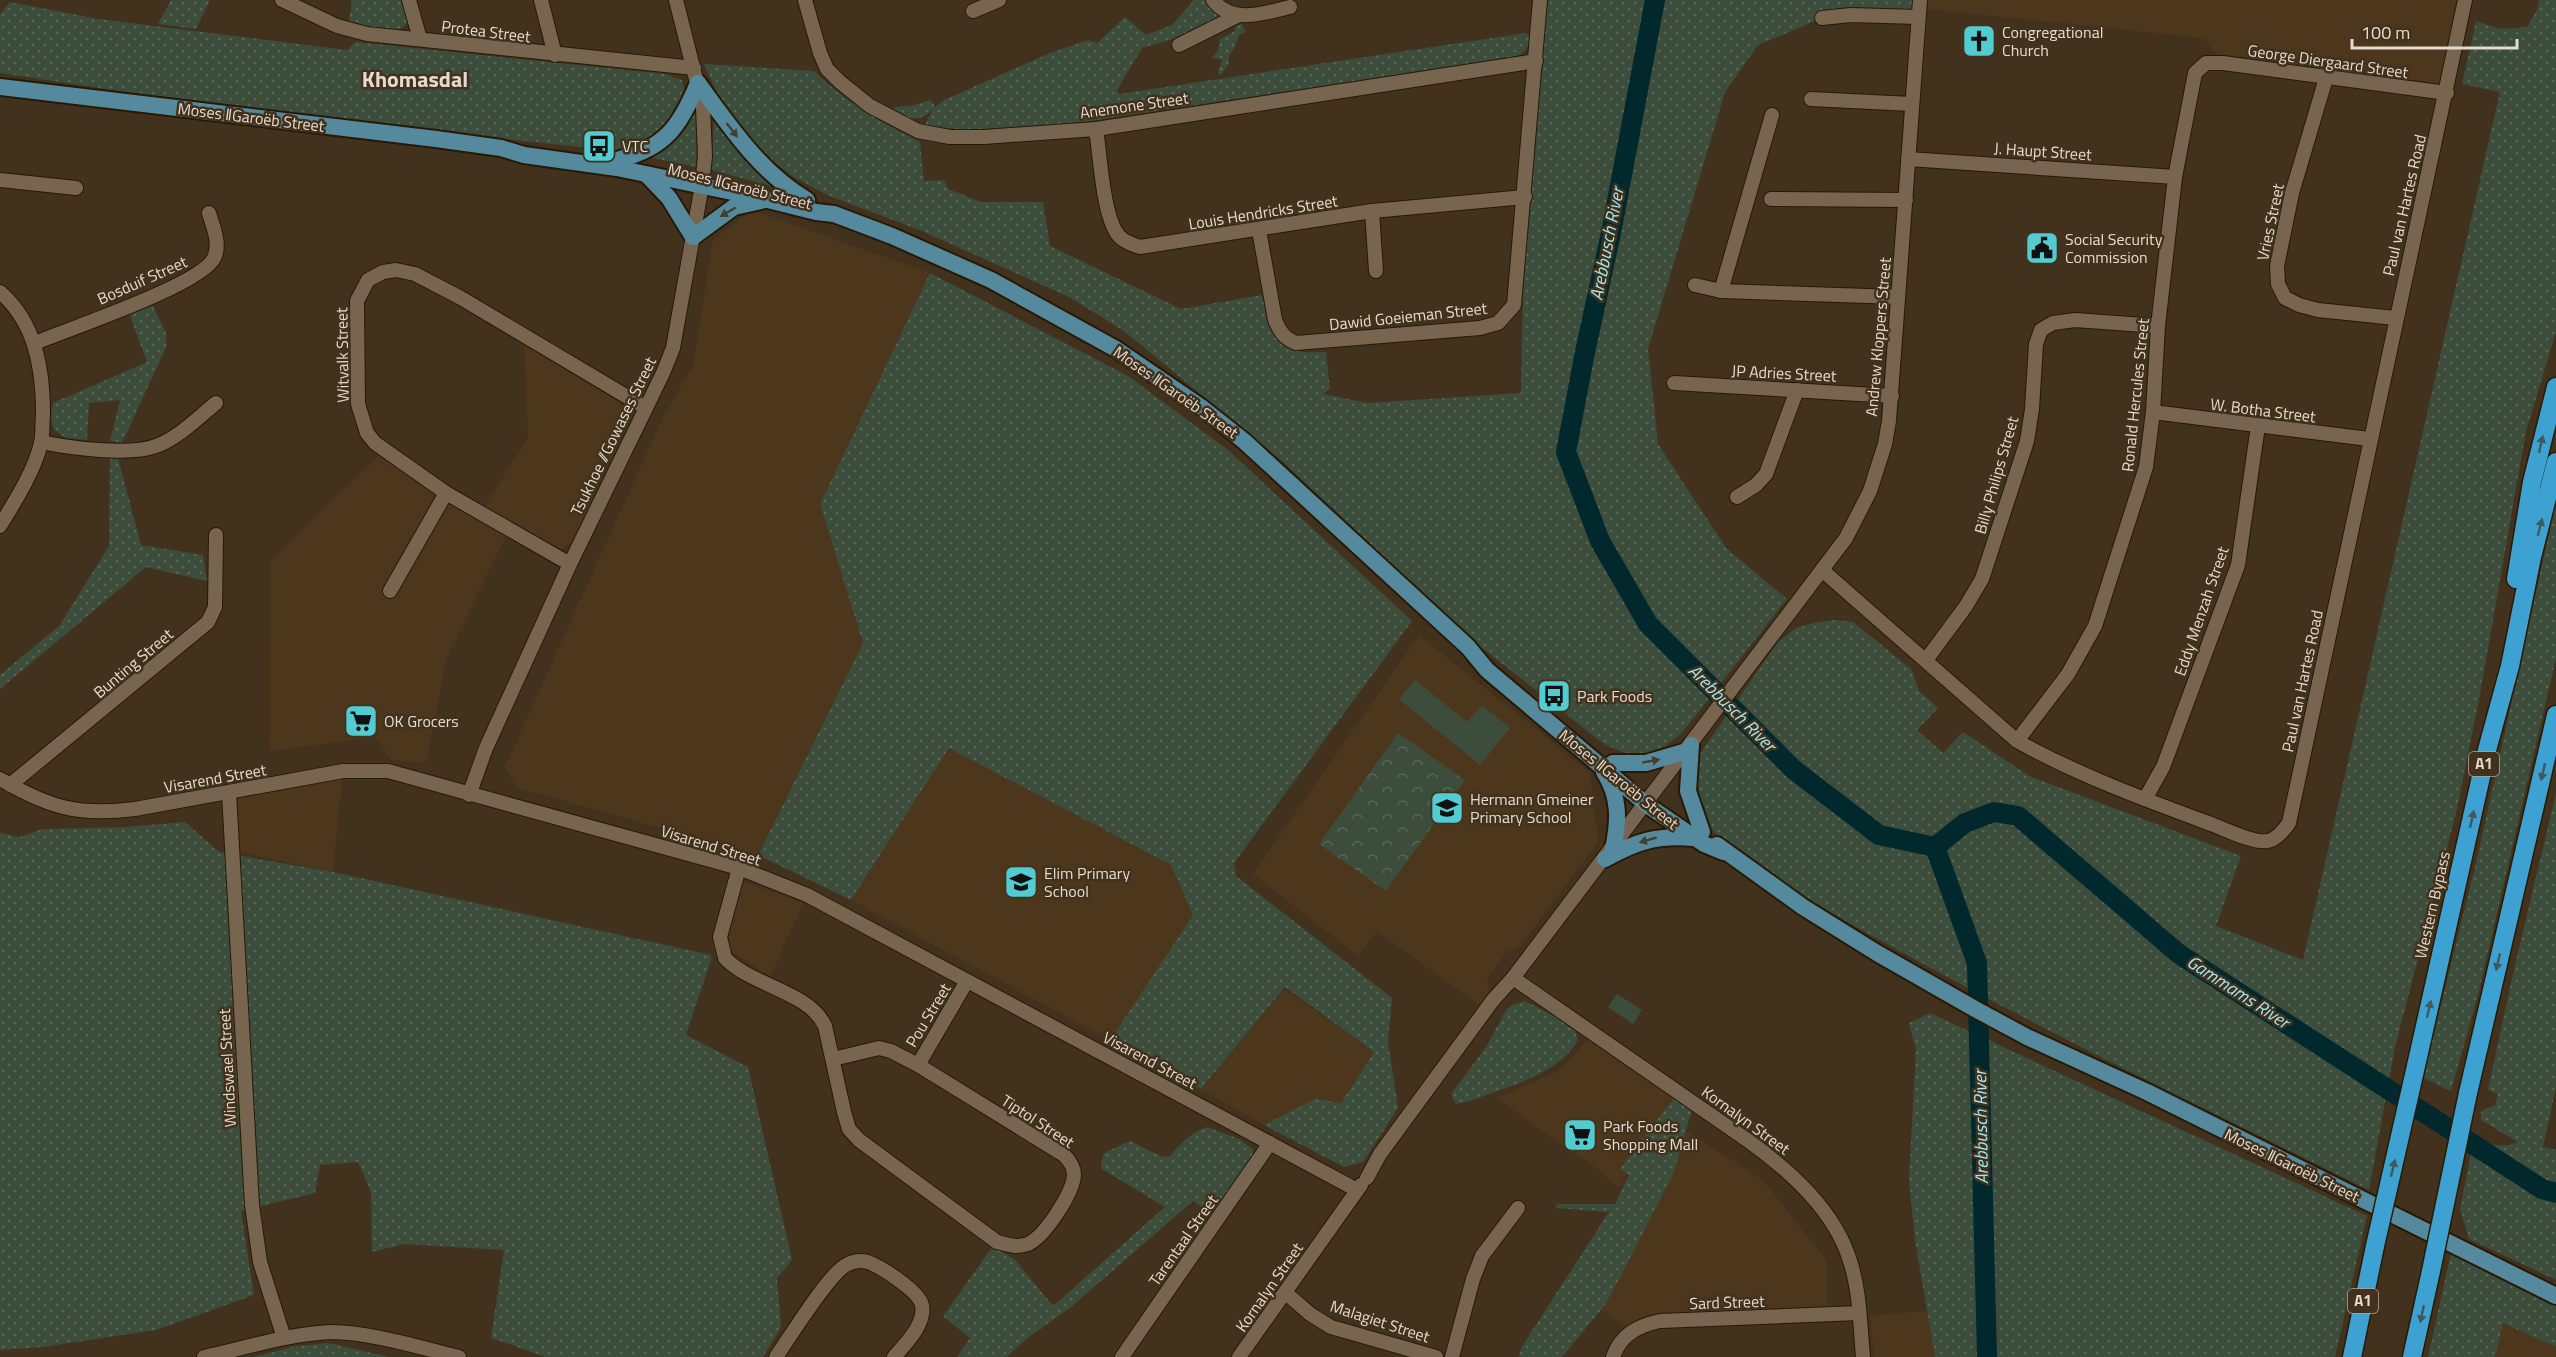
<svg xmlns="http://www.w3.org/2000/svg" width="2556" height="1357" font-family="'Titillium Web',sans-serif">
<defs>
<pattern id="grass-dots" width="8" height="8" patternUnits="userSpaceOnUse" patternTransform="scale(1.5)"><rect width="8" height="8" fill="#3c4d3c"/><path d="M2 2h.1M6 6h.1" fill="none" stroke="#586657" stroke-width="1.8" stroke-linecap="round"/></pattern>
<pattern id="forest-crowns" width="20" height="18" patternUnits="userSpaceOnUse" patternTransform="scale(1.5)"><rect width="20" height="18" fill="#3c4d3c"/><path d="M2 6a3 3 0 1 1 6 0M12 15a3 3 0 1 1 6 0" fill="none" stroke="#586657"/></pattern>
</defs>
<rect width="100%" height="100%" fill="#42321d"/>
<g fill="#4c371c">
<path d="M1919,0H2465L2447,93L2223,63L2204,38L1918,8Z"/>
<path d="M752,210L930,273L820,504L863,643L758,855L517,788L505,767L663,417L693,366L713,240Z"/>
<path d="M524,343L620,403L627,422L574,540L554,555L509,530L447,657L426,763L391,760L376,737L270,751L271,560L381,453L450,503L477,518L528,438Z"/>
<path d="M1419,635L1590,773L1598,842L1520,946L1506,952L1487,979L1490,990L1479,1005L1377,931L1358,956L1253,874Z"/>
<path d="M949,748L1171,865L1193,915L1110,1040L851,900Z"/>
<path d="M343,771L333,872L234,851L229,793Z"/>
<path d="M741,881L804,903L770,976L728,949L727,937Z"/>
<path d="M1285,989L1374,1052L1341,1103L1277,1119L1264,1125L1201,1089Z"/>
<path d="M1594,1033L1677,1091L1619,1188L1588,1161L1574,1154L1497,1098L1559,1071Z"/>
<path d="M1686,1131L1763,1180L1827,1261L1828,1310L1628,1327L1600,1310L1674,1172Z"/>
<path d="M1927,1311L1935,1357H1874L1870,1316Z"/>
<path d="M2503,1323L2556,1347V1357H2495Z"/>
</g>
<g fill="url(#grass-dots)">
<path d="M171,0H210L196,29L158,24Z"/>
<path d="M352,0H404L409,21C397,40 366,25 349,21Z"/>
<path d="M1194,0H1204L1221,18L1197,32L1142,48L1117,90L1119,94L1526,33L1531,37C1528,49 1525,53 1513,57L1071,124L964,130L925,125L933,109C921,122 907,121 893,112L895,107L911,106L931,100L935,107L944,100L1050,53L1088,40L1097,43L1125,17L1146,35L1172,25Z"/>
<path d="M1540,0H1919L1918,17L1822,18L1758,45L1725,92L1648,349L1658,444L1726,548L1787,599L1681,734L1665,746L1642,755L1627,754L1604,744L1472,640L1284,463L1124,331L1069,297L922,231L827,195L792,176L765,155L739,129L718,95L704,64L814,71C845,102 881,122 920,142L924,181L944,180L948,189L981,202H1043L1050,246L1181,309L1262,295C1273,340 1274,355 1326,352L1330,389L1323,394L1367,403L1521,393L1525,197Z"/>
<path d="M2539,0H2556V332L2526,431L2480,694L2457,809L2395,1047L2369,1190C2208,1110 2045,1032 1887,944C1843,920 1801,896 1759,867C1744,857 1728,848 1716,834C1696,812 1696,779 1701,752L1778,642L1796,628L1813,623L1835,620L1853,622L1911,669L1919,691L1938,708L1917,730L1943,753L1963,732L2029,776L2241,856L2216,926L2303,960L2500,92L2462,84L2476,21L2500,29L2527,27L2537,10Z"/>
<path d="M10,2L98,19L347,50L356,42L665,74L682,80L685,94L677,114L647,144L620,151L497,138L120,91L0,73V14Z"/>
<path d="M1241,24L1243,26L1245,32L1239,35L1234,49L1229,56V63L1221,75L1218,73L1222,59L1212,58L1218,50L1220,39L1235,31L1236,26Z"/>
<path d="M695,101L697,126L696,167L648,157Z"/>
<path d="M714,113L788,191L712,170Z"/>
<path d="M930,273L1128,376L1228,450L1412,621L1234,863L1236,876L1392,998L1388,1041L1398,1108L1363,1162L1344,1167L1264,1125L1315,1099L1341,1103L1374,1052L1285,987L1201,1089L1110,1040L1193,915L1171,865L949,748L851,900L758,855L863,643L820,504Z"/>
<path d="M152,304L166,333V347L122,443L110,441L120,400L89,403L87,440L66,438L54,430L51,418L53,403L147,362L129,313Z"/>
<path d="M118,458L141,545L203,555L207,581L146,567L0,689V675L59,626L109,546L110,459Z"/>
<path d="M2556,502V658L2478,995L2451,1091L2423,1078L2476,863Z"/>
<path d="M2556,793V1087L2543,1147L2556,1150V1280L2469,1239L2460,1209L2474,1139C2489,1144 2503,1149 2518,1142L2481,1120V1111L2495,1105L2498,1094L2488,1090L2512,978Z"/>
<path d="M185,822L219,852L333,872L711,955V960L686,1035L748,1067L792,1260L777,1278L781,1327L763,1357H546L491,1338L504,1250L404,1244L372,1252L371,1192L358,1162L320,1165L315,1193L241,1211L254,1295L156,1330L43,1347L0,1350V833L20,837L42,829L126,827Z"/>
<path d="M1525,1001L1574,1026L1578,1040C1559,1075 1505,1087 1470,1101L1456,1104L1451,1094L1486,1047L1506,1010L1512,1005Z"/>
<path d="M1930,1013L2367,1216L2335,1357H1935L1915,1240L1909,1179L1916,1050L1909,1023Z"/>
<path d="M1673,1099L1692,1109L1674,1172L1623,1272L1605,1305L1562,1357H1519L1521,1348L1609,1212L1556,1208L1557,1204H1615L1629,1175L1620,1169Z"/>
<path d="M1207,1127L1239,1139L1253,1149V1155L1213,1215L1193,1201L1071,1307L1026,1339L1007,1357H957L970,1338L943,1316L993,1246L1015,1260L1053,1306L1165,1207L1102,1169L1101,1163L1104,1153L1130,1141L1162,1157L1170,1156C1181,1143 1191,1132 1207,1127Z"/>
<path d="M2451,1253L2556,1306V1347L2503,1323L2495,1357H2428Z"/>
<path d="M328,1343L389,1357H254L296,1346Z"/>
</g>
<path fill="url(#forest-crowns)" d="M1398,733L1465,780L1386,891L1319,844Z"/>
<g fill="#3c4d3c">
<path d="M1415,680L1467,722L1482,705L1510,728L1480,765L1399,699Z"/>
<path d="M1617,994L1642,1010L1633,1024L1608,1007Z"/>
</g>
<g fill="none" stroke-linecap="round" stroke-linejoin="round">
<g stroke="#00282d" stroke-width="20">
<path d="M1655,0L1611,233L1585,352L1566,452L1600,541L1648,624L1793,769L1879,835L1935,847L1977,963L1987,1357"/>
<path d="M1935,847L1965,823L1994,812L2018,816L2179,954L2542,1189L2556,1193"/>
</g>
<defs>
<g id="minor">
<path d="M282,0L337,26L367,34L694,68"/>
<path d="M409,0L420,39"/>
<path d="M541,0L555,55"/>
<path d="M805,0L820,53L827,69L840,82L870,106L918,131L950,137H984L1096,129L1536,61"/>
<path d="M1213,0C1232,25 1265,13 1290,7"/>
<path d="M973,11L999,0"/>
<path d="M1822,18L1851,15L1918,17"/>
<path d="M1179,45L1239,15"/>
<path d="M2326,78L2292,193L2277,266L2278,284L2285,298L2299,305L2318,310L2395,318"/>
<path d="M1811,99L1911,104"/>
<path d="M1096,129C1100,153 1103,221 1120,237C1126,243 1132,244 1140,247L1372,211L1525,197"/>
<path d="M1908,159L2175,177"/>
<path d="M0,180L76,188"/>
<path d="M1771,199L1906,200"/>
<path d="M1372,211L1376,271"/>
<path d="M1259,230L1275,320C1280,332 1284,338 1296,343L1480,328L1498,323L1514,305L1540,0"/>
<path d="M1695,285L1721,291L1898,297"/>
<path d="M1721,291L1772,115"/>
<path d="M0,292C36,323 43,370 43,415C42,424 43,434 41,443C34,472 15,501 0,526"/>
<path d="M35,343C68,329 201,285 214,258C221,244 213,227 209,213"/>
<path d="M1674,383L1892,396"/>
<path d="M2153,412L2369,439"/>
<path d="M41,442C70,448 129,456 156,446C178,438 198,418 216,403"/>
<path d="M1737,497L1756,485L1766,474L1797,390"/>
<path d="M570,564L446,493L375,443L367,433L358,404L357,301L368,280L383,272L396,270L415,274L461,298L646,408"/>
<path d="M1822,570L2017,741C2078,775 2146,800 2211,824C2225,829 2254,844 2268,841C2277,839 2284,830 2289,823L2465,0"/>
<path d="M390,591L446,493"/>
<path d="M1926,660L1966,606L1982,579L2027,441L2032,409L2036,344L2041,330L2053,323L2075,320L2158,326"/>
<path d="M2017,741L2068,674L2095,626L2146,467L2153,412L2158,326L2175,177L2195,73L2206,63H2223L2447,93"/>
<path d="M0,779C50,808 78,816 135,809L343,771H388L739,868L807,895L1357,1190"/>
<path d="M10,785L208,622L215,607L216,535"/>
<path d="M229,793L252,1205L260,1262L284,1338"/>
<path d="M469,795L486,748L570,564L663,373L673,348L702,185L705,156L703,107L676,0"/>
<path d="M2145,799L2163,767L2238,565L2258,426"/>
<path d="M739,868L720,937L725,958C751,986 809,991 825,1026L844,1112L849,1129L859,1140L997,1242C1008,1245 1017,1248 1028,1244C1045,1236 1073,1193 1074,1175C1074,1167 1070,1161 1064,1155L918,1065L891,1051L879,1048L833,1059"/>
<path d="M1513,978L1750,1142C1791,1172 1835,1211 1850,1261C1860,1291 1860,1325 1863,1357"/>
<path d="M918,1065L967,981"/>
<path d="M1367,1178L1380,1154L1493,1000L1513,978L1846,538L1870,491L1885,444L1889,421L1920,0"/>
<path d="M1286,1293L1310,1314L1331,1327L1436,1357"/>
<path d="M204,1357C246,1348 288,1334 331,1332C369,1332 422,1348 459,1357"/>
<path d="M776,1357C790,1337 828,1275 846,1265C853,1261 861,1260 868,1262C881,1267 919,1291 922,1305C926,1324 905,1344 894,1357"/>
<path d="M1122,1357L1270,1143"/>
<path d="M1239,1357L1361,1185"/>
<path d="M1452,1357L1473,1279L1482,1256L1518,1208"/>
<path d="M1613,1357C1621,1334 1638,1326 1660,1321L1859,1313"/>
</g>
<g id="major">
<path d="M698,83C730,127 760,172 807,200"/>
<path d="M0,87L436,139L501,148L524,155L617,168L756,197L816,212L834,214L892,236L991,280L1116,349L1201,407L1244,441L1468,647L1487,670L1647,805L1704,844L1723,852"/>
<path d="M620,159C666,148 681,124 698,83"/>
<path d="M647,175L669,198L693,237L734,207L761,201"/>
<path d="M1691,745L1688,791L1702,832"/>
<path d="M1613,763H1646L1687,751"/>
<path d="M1604,772C1620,797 1619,821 1613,849"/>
<path d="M1717,845L1803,907L1877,953L1975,1009L2027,1037L2147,1092L2556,1296"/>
<path d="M1605,859C1637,841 1657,835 1693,838"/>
</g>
<g id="highway">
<path d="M2516,579L2532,482L2556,387"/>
<path d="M2416,1066L2487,750L2510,666L2532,557L2556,462"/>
<path d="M2468,1093L2556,715"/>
<path d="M2352,1357L2375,1246"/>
<path d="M2412,1357L2431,1271"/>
</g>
</defs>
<use href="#minor" stroke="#281905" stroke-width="16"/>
<use href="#major" stroke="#281905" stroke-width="20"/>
<use href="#highway" stroke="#281905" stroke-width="21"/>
<use href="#minor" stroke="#78654f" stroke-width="14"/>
<use href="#major" stroke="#558a9e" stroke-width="16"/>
<use href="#highway" stroke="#3da2d2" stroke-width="18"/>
<defs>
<g id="highway-bridge">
<path d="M2375,1246L2416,1066"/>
<path d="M2431,1271L2468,1093"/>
</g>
</defs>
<use href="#highway-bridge" stroke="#281905" stroke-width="21" stroke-linecap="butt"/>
<use href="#highway-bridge" stroke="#3da2d2" stroke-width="18"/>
</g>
<defs><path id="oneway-solid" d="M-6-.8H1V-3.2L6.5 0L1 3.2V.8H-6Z" transform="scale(1.5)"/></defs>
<g fill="#453f30">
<use href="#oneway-solid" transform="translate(732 130) rotate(52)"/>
<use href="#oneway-solid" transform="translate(728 212) rotate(150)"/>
<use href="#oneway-solid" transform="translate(1651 761) rotate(-10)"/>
<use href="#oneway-solid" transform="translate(1648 840) rotate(164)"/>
</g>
<g fill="#40595c">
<use href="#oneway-solid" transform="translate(2541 444) rotate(-77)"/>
<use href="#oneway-solid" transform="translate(2540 527) rotate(-76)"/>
<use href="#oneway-solid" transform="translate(2543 772) rotate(103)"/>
<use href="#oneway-solid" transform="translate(2472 819) rotate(-77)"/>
<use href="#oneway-solid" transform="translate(2498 962) rotate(103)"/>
<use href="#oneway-solid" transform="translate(2429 1009) rotate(-77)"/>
<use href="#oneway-solid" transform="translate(2393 1168) rotate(-77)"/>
<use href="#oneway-solid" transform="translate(2422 1314) rotate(102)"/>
</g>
<defs>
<symbol id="church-square" viewBox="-11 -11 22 22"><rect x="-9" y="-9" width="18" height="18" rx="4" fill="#51ccd1" stroke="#42321d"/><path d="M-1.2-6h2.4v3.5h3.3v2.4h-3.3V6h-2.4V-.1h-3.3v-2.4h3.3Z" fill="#111"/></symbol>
<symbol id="bus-square" viewBox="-11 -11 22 22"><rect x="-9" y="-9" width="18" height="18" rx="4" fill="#51ccd1" stroke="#42321d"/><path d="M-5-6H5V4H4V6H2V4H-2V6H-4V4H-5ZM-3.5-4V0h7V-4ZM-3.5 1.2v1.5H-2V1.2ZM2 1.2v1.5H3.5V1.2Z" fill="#111"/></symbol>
<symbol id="civic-square" viewBox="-11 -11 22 22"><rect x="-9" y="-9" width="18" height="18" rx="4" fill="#51ccd1" stroke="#42321d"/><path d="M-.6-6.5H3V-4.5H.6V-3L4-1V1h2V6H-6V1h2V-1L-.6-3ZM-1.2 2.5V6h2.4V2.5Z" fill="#111"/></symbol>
<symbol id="supermarket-square" viewBox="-11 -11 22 22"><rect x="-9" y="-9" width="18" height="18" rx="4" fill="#51ccd1" stroke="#42321d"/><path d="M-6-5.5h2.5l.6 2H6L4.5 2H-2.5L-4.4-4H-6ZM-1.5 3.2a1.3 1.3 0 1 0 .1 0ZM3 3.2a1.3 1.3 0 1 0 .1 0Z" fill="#111"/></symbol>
<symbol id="school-square" viewBox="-11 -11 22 22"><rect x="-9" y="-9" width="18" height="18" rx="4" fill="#51ccd1" stroke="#42321d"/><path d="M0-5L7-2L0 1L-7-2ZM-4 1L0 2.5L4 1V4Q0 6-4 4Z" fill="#111"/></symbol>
</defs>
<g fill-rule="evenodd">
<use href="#church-square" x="1960" y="22" width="38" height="38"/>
<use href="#bus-square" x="580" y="127" width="38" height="38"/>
<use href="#civic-square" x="2023" y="229" width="38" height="38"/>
<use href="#bus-square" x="1535" y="677" width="38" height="38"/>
<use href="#supermarket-square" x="342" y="702" width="38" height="38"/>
<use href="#school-square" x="1428" y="789" width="38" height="38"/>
<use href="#school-square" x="1002" y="863" width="38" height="38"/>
<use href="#supermarket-square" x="1561" y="1116" width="38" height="38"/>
</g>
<g text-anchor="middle" stroke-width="5" stroke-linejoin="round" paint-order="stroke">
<g fill="#42321d" stroke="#b4a899" stroke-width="1.5">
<rect x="2469" y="752" width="30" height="24" rx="4.5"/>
<rect x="2348" y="1289" width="30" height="24" rx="4.5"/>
</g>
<g font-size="15" font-weight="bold" fill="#e5dace">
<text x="2484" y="769">A1</text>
<text x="2363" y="1306">A1</text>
</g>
<g font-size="16" fill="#e5dace" stroke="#42321d">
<text transform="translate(486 31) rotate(7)" y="6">Protea Street</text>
<text transform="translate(2328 61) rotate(8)" y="6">George Diergaard Street</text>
<text transform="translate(1134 105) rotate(-8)" y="6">Anemone Street</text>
<text transform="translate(251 117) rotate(7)" y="6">Moses ǁGaroëb Street</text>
<text transform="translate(2043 151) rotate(4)" y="6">J. Haupt Street</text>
<text transform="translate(740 186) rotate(14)" y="6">Moses ǁGaroëb Street</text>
<text transform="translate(2404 205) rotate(-77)" y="6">Paul van Hartes Road</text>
<text transform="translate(1263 212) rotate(-9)" y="6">Louis Hendricks Street</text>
<text transform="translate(2270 222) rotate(-78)" y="6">Vries Street</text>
<text transform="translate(142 280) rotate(-24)" y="6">Bosduif Street</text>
<text transform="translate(1408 316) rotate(-6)" y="6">Dawid Goeieman Street</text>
<text transform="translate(1878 337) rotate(-85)" y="6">Andrew Kloppers Street</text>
<text transform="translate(342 355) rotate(-91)" y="6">Witvalk Street</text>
<text transform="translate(1784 373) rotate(3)" y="6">JP Adries Street</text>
<text transform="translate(1176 392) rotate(35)" y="6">Moses ǁGaroëb Street</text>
<text transform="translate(2135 395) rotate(-84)" y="6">Ronald Hercules Street</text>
<text transform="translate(2263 410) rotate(7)" y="6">W. Botha Street</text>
<text transform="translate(613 436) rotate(-64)" y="6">Tsukhoe //Gowases Street</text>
<text transform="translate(1996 475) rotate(-74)" y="6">Billy Philips Street</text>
<text transform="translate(2201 611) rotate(-71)" y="6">Eddy Menzah Street</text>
<text transform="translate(133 663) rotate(-40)" y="6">Bunting Street</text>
<text transform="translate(2302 681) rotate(-78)" y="6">Paul van Hartes Road</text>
<text transform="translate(215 778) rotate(-10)" y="6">Visarend Street</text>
<text transform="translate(1619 779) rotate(39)" y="6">Moses ǁGaroëb Street</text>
<text transform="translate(711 845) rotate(17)" y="6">Visarend Street</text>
<text transform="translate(2432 905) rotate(-77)" y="6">Western Bypass</text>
<text transform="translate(928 1015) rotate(-59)" y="6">Pou Street</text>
<text transform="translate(1150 1060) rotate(28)" y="6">Visarend Street</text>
<text transform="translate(227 1068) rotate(-93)" y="6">Windswael Street</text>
<text transform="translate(1746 1120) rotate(36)" y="6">Kornalyn Street</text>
<text transform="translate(1038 1121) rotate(33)" y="6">Tiptol Street</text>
<text transform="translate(2292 1165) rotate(26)" y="6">Moses ǁGaroëb Street</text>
<text transform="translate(1183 1240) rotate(-55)" y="6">Tarentaal Street</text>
<text transform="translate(1269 1287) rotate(-55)" y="6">Kornalyn Street</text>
<text transform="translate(1727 1302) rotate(-2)" y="6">Sard Street</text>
<text transform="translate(1380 1321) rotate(18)" y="6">Malagiet Street</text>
</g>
<g font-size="16" fill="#e5dace" stroke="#42321d" text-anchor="start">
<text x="2002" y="38">Congregational<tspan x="2002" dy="18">Church</tspan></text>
<text x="622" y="152">VTC</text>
<text x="2065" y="245">Social Security<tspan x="2065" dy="18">Commission</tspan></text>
<text x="1577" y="702">Park Foods</text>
<text x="384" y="727">OK Grocers</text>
<text x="1470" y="805">Hermann Gmeiner<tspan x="1470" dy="18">Primary School</tspan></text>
<text x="1044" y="879">Elim Primary<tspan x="1044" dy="18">School</tspan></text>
<text x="1603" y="1132">Park Foods<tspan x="1603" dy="18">Shopping Mall</tspan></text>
</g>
<g font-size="18" font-style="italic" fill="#a0eaf4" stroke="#42321d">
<text transform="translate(1607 244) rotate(-79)" y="6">Arebbusch River</text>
<text transform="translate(1732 708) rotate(45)" y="6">Arebbusch River</text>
<text transform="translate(2238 992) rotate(33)" y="6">Gammams River</text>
<text transform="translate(1981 1127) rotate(-91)" y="6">Arebbusch River</text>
</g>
<g font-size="22" font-weight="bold" fill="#e5dace" stroke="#42321d">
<text x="415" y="87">Khomasdal</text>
</g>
</g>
<path d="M2352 39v9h165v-9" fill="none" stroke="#e5dace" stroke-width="3"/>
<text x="2361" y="39" font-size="18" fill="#e5dace" stroke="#42321d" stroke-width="4.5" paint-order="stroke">100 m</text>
</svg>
